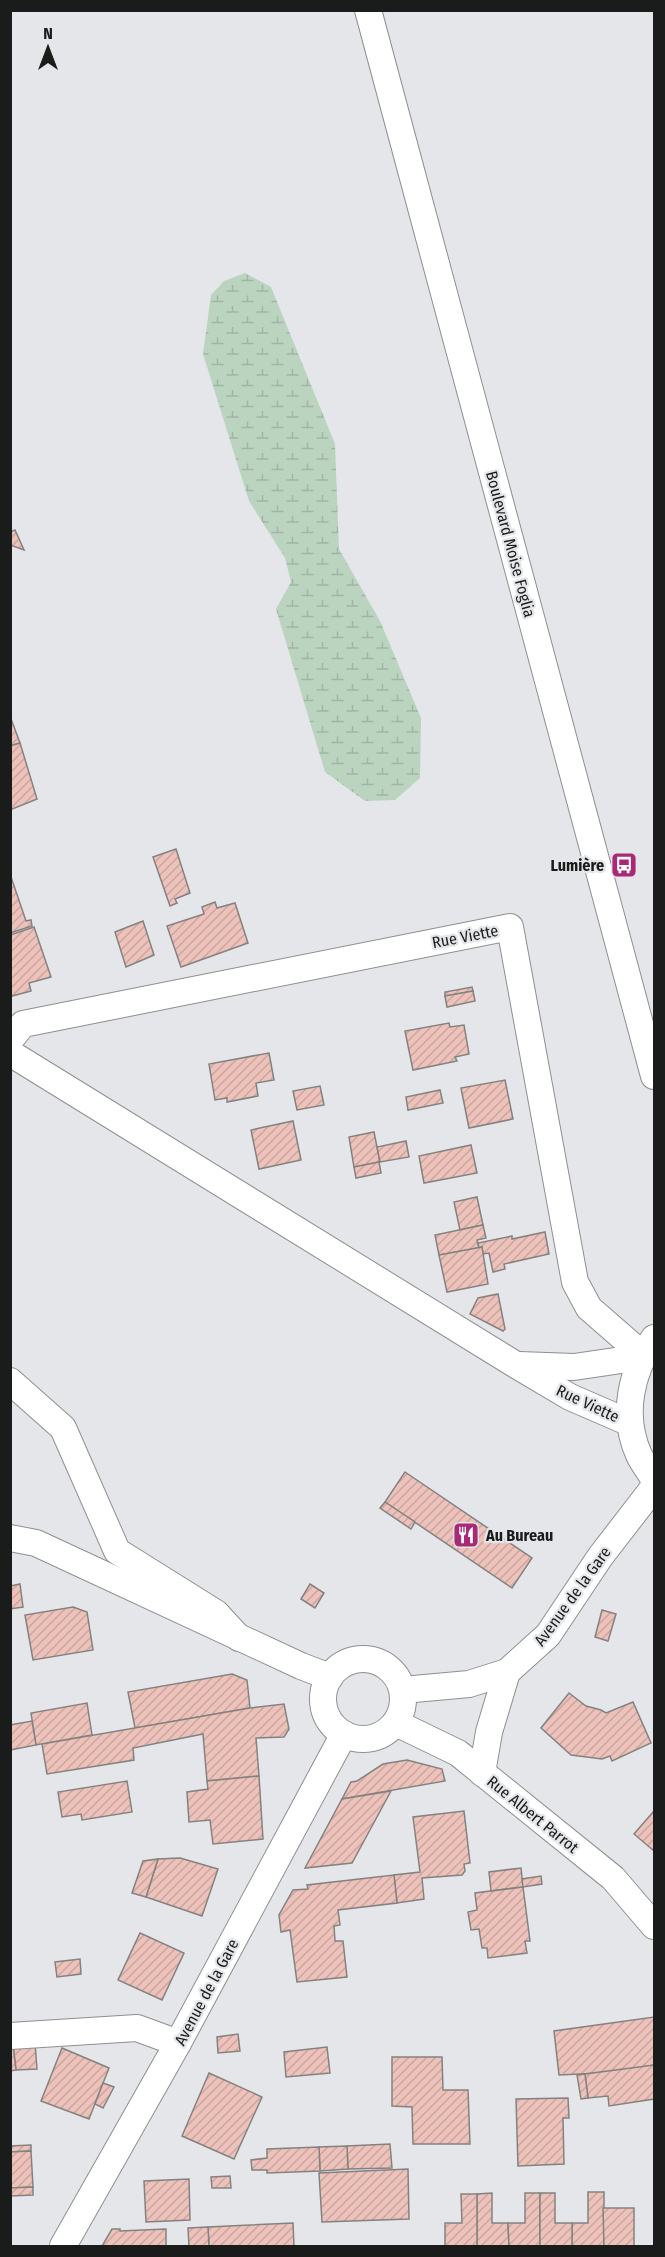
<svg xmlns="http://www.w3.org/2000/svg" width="665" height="2257" font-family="'Fira Sans Condensed',sans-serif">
<defs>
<pattern id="wetland-marsh" width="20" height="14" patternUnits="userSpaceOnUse" patternTransform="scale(1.5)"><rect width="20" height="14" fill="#bbd4c0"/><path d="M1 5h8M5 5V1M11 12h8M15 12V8" fill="none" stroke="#a0b5a4"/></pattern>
<pattern id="building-hatch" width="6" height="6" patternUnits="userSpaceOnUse" patternTransform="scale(1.5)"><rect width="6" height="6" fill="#edc2ba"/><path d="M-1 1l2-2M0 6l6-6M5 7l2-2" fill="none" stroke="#cba69f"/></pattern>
</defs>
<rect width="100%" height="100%" fill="#e4e6e9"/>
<path fill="url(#wetland-marsh)" d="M245,273L271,287L335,444L339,549L380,621L421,718L420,778L395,800L365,801L325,772L276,609L291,582L285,558L249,501L203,354L211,295L224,281Z"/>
<g fill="url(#building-hatch)" stroke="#848281" stroke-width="1.5">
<path d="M15,530L24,550L10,545V532Z"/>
<path d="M10,716L20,743L10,746Z"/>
<path d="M20,743L37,799L10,810V746Z"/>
<path d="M176,849L190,893L175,899L177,903L170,906L153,857Z"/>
<path d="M10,874L26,921L31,920L32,926L10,933Z"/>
<path d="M215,902L217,908L235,903L248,943L181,967L167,926L204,914L202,907Z"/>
<path d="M143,921L154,955L126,967L115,932Z"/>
<path d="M34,927L51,977L29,983L31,991L12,996L10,991V935Z"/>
<path d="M472,987L473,991L445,996V992Z"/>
<path d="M473,991L475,1001L447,1007L445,996Z"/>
<path d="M449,1023L450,1027L464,1025L469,1054L455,1057L457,1061L413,1070L405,1031Z"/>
<path d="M269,1053L274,1080L256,1083L258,1096L227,1102V1098L215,1100L209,1064Z"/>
<path d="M505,1080L513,1119L469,1128L461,1088Z"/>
<path d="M320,1086L324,1105L297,1110L293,1091Z"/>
<path d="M440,1090L443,1103L408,1110L406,1097Z"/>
<path d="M293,1121L301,1160L259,1169L251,1130Z"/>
<path d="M374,1132L380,1162L354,1167L349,1137Z"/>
<path d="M406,1141L409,1157L380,1162L377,1147Z"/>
<path d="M471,1145L477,1173L424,1183L419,1156Z"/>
<path d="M379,1162L381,1173L356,1178L354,1167Z"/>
<path d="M477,1197L483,1225L460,1230L454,1202Z"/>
<path d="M483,1225L486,1238L477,1240L479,1248L439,1255L435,1235Z"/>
<path d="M545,1232L549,1254L504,1264L505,1269L493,1272L489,1253L483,1254L482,1247L479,1248L478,1243L512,1236V1239Z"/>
<path d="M482,1247L488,1284L447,1292L439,1255Z"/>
<path d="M498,1294L505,1329L503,1331L470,1314L478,1298Z"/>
<path d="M405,1472L532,1558L512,1588L385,1502Z"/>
<path d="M385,1502L415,1522L411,1529L380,1508Z"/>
<path d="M20,1584L23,1607L10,1609V1586Z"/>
<path d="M310,1584L324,1593L315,1608L301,1599Z"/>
<path d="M73,1607L87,1612L93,1650L33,1660L25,1615Z"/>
<path d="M602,1610L616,1614L608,1641L595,1637Z"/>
<path d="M232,1674L247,1680L250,1708L135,1728L128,1692Z"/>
<path d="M569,1693L586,1706L601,1710L606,1713L633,1702L651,1743L612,1761L610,1756L602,1759L571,1755L541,1728Z"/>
<path d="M87,1703L92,1735L36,1745L31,1713Z"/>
<path d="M284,1704L289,1729L284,1737L256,1738L259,1776L207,1781L203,1734L133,1748L134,1760L47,1774L42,1744L250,1708Z"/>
<path d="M32,1721L36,1745L10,1750V1725Z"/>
<path d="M407,1760L442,1769L445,1781L342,1799L351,1782L357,1781L383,1764Z"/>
<path d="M259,1776L263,1839L213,1844L210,1820L189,1822L187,1792L208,1789L207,1781Z"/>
<path d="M127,1781L132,1812L82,1820L81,1814L62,1817L58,1792Z"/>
<path d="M391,1791L352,1863L305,1868L342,1799Z"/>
<path d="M464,1811L470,1863L464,1864L465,1871L462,1875L422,1878L424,1899L397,1903L394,1875L420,1872L413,1817Z"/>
<path d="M653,1812L654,1813V1851L634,1834Z"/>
<path d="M180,1858L218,1869L202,1916L146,1897L158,1859Z"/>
<path d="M158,1859L146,1897L132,1893L143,1861Z"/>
<path d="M521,1868L523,1887L491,1891L489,1872Z"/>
<path d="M394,1875L397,1903L338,1910L340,1925L334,1926L335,1941H343L347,1977L297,1982L290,1930L281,1932L279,1915L293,1890L308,1889L307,1885Z"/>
<path d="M541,1876L542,1884L523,1887L522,1879Z"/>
<path d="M523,1887L530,1941H525L527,1953L488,1958L487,1948H482L479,1929L471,1930L468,1912L477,1910L475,1893Z"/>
<path d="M140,1933L184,1953L162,2000L118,1980Z"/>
<path d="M80,1959L81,1974L57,1977L55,1962Z"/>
<path d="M654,2017V2065L603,2073L559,2075L554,2031Z"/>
<path d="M238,2034L240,2051L218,2053L217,2037Z"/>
<path d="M35,2043L37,2069L16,2070L13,2045Z"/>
<path d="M10,2045H13L16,2070L10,2071Z"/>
<path d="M327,2047L330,2073L286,2077L284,2052Z"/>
<path d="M62,2048L109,2068L89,2119L41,2101Z"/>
<path d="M392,2057H442L443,2090H468L470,2144H413L412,2107L392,2106Z"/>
<path d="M654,2065V2099L609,2106L608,2096L588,2098L585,2074Z"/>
<path d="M209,2073L262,2097L234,2159L182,2136Z"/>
<path d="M585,2074L588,2098L581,2099L577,2075Z"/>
<path d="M103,2083L114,2087L103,2108L95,2104Z"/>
<path d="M568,2098L569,2118H563L564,2164L518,2166L516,2099Z"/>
<path d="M390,2144L392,2168L348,2169L347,2146Z"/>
<path d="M31,2145V2151L10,2152V2146Z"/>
<path d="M347,2146L348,2169L320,2171L319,2147Z"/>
<path d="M319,2147L320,2171L267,2173V2170H252L251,2160L267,2158V2149Z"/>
<path d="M31,2151L33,2187L10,2188V2152Z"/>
<path d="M408,2169L409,2219L322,2222L319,2173Z"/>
<path d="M230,2176L231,2188H212L211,2177Z"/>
<path d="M189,2179L190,2220L146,2222L144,2181Z"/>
<path d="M33,2187V2195L10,2196V2188Z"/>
<path d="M588,2192H604V2246H572V2223H588Z"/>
<path d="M492,2193V2223H508L509,2246H477V2194Z"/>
<path d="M525,2193H540V2246H509L508,2223H525Z"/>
<path d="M540,2193H555V2223H572V2246H540Z"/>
<path d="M461,2194H477V2246H445V2223H462Z"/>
<path d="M603,2208H634V2246H604Z"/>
<path d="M293,2223L294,2246H209L208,2227Z"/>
<path d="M208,2227L209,2246H189L188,2228Z"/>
<path d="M112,2229H120V2231L166,2229V2246H102Z"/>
</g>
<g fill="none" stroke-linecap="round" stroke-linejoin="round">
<defs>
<g id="street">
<path d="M368,10L654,1076"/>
<path d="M10,1040L23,1024L510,927L575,1282L589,1308L643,1355"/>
<path d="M10,1053L516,1365L570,1397L630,1423"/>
<path d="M654,1338C631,1372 621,1415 639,1455C643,1463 649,1471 654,1479"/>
<path d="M519,1365L574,1367L642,1357"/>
<path d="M10,1381L63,1428L117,1551L216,1613L239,1638"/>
<path d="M10,1538L36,1543L301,1666L330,1677"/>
<circle cx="363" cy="1699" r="40"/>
<path d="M403,1690L469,1684L507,1672L548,1635L600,1557L654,1487"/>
<path d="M396,1723L458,1753L613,1878L654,1926"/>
<path d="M482,1773L489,1732L507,1672"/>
<path d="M10,2036L137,2028L178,2043"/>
<path d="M63,2246L178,2043L344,1734"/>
</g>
</defs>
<use href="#street" stroke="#8d8f91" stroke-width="28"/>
<use href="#street" stroke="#fff" stroke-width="26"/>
</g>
<defs>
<symbol id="bus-square" viewBox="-11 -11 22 22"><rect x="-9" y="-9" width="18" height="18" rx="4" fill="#a92976" stroke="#e4e6e9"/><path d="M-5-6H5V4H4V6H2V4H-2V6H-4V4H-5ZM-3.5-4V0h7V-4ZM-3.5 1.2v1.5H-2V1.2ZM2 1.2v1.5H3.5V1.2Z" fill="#fff"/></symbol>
<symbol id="restaurant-square" viewBox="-11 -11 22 22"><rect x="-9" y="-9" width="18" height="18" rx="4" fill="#a92976" stroke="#e4e6e9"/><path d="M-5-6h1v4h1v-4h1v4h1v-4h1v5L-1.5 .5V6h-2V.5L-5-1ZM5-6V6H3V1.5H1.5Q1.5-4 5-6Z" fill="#fff"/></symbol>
</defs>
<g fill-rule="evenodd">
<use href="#bus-square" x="609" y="850" width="30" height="30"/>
<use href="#restaurant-square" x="451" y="1520" width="30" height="30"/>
</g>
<g text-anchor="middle" stroke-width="4.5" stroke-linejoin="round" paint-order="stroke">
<g font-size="16" fill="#1a1b1b" stroke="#e4e6e9">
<text transform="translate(511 544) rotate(75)" y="6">Boulevard Moise Foglia</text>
<text transform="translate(465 936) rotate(-11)" y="6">Rue Viette</text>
<text transform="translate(588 1403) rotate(25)" y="6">Rue Viette</text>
<text transform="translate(572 1596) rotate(-54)" y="6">Avenue de la Gare</text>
<text transform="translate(533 1814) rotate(39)" y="6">Rue Albert Parrot</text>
<text transform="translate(206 1992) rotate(-62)" y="6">Avenue de la Gare</text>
</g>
<g font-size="16" font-weight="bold" fill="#1a1b1b" stroke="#e4e6e9" text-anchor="end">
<text x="604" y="871">Lumière</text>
<text x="486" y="1541" text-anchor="start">Au Bureau</text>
</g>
</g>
<rect width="665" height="2257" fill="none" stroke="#1a1b1b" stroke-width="24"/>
<g transform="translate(48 48)" stroke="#e4e6e9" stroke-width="4.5" paint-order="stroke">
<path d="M0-4.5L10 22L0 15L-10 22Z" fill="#1a1b1b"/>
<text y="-9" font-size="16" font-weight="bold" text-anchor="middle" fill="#1a1b1b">N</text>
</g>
</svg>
